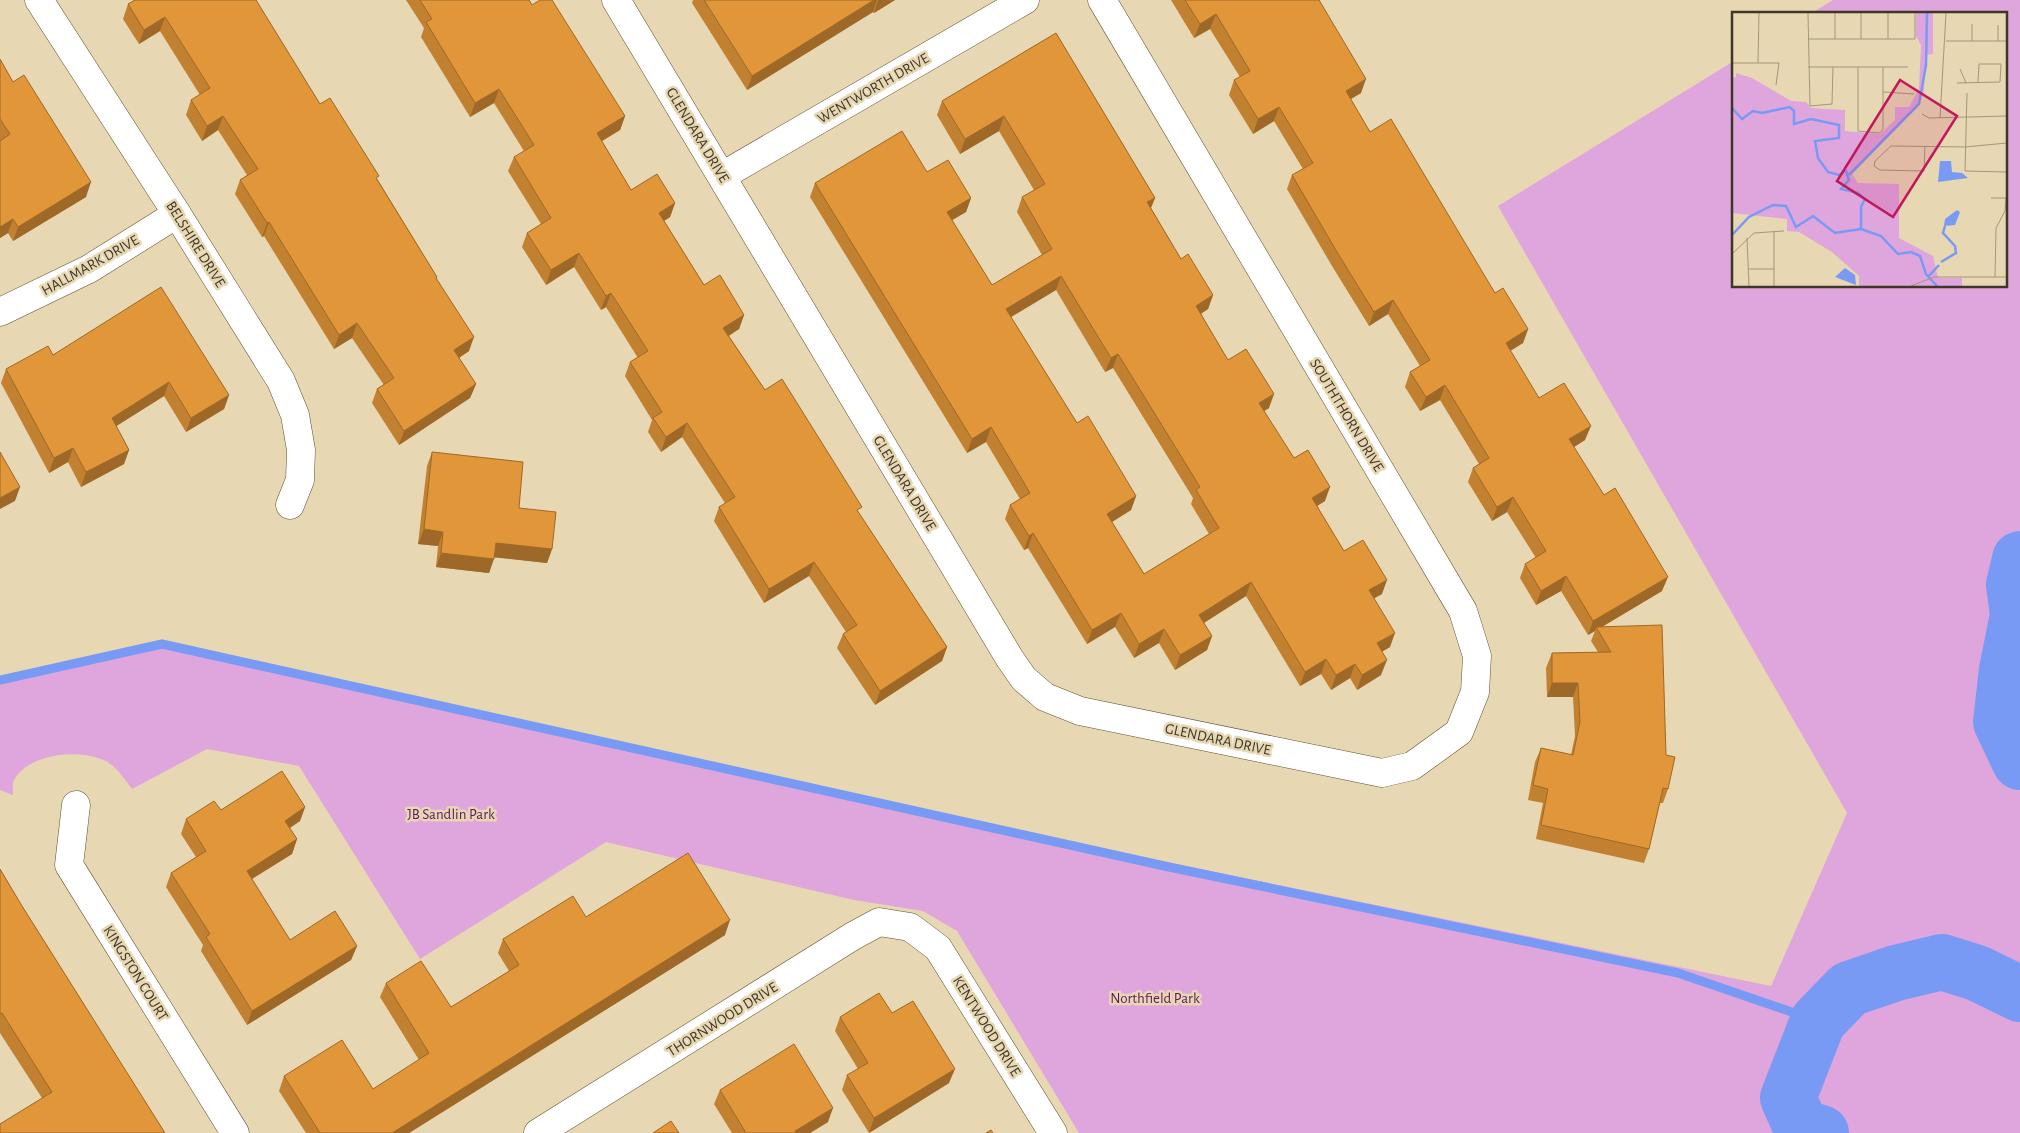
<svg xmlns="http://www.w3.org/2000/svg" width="2020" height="1133" font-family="'Alegreya Sans',sans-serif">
<rect width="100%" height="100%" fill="#e7d7b2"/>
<path fill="#dfa6dd" d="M1833,0H2020V1133H1079L957,931L923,911L854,900L606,842L420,959L299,766L207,749L132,789C125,780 117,767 106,761C80,748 29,753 14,780C12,784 13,791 13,795L0,790V680L162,644L864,800L1771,986L1847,813L1498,206L1734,61V286H2006V14H1810Z"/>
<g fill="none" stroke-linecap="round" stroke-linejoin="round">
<path stroke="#799af4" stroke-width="9" d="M0,680L162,644L1169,867L1678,973L1818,1021"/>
<g stroke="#799af4" stroke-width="56">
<path d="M2020,559L2014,585L2018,615L2007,670L2001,722L2020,762"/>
<path d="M1821,1133L1801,1127L1788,1098L1818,1021L1849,989L1896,973L1942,962L1977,973L2020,994"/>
</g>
<defs>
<g id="minor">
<path d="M39,0L177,214L281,381L295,415L301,450L300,480L290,505"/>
<path d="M616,0L1010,659L1024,679L1045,697L1080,711L1382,773L1412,766L1459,732L1475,692L1477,656L1463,611L1102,0"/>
<path d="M722,176L1025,0"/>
<path d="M0,312L89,269L177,214"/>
<path d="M76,805L69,865L235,1133"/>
<path d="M538,1133L853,936L879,922L910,927L938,948L1053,1133"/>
</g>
</defs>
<use href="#minor" stroke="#605230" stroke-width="29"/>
<use href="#minor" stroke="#fff" stroke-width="28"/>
</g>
<g fill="#c28131" fill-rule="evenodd">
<path d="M133,0H256L320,104L378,180L437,277V279L469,351L459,358L476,384L470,398L399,445L372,403L377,389L384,385L352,338L334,349L264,236L262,237L235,194L240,180L247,175L218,130L202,141L186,115L191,100L200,95L160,31L139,44L123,19L128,4L134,1Z"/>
<path d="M406,0H529L532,5L625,116L620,130L602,141L631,190L675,203L670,217L664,221L704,285L744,315L739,329L729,336L765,390L859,513L947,647L942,661L875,705L837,648L843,634L846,632L809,576L764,603L714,521L719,507L725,503L682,437L661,452L648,432L652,420L625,376L630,362L638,358L606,307L601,310L574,267L546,285L522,247L527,233L541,224L508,171L514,157L524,151L494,103L470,117L421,37L424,28Z"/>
<path d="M693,0H895L874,13L873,12L747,90L692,3Z"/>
<path d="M1171,0H1319L1361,93L1351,99L1370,132L1495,293L1528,329L1523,343L1510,351L1539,398L1585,440L1574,447L1662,591L1602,627L1666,755L1668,789L1663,803H1660L1649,849L1644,863L1536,839L1543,803L1528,800L1535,762L1541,748L1571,755L1575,736L1573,697H1547L1546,668L1552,653L1598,652L1591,641L1595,631L1588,635L1561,591L1536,605L1520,578L1525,564L1536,558L1507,512L1492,521L1468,482L1473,468L1479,464L1440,400L1420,411L1405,387L1410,372L1420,366L1388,314L1369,326L1332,266L1287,189L1292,175L1303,169L1274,121L1253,134L1229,95L1234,80L1240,77L1210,29L1194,38Z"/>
<path d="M1056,33L1155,198L1151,208L1181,259L1213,295L1208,309L1201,314L1228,360L1269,408L1264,411L1294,458L1325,501L1317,506L1344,551L1382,594L1374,598L1390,647L1381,652V675L1357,690L1350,678L1331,690L1321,674L1300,686L1246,596L1204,623L1212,636L1207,650L1175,670L1159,643L1134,658L1115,627L1087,644L1028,548L1024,550L1005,519L1010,505L1020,499L986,442L967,453L810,197L815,183L927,172L971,198L966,212L952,220L992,285L1042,255L1017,212L1022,197L1034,190L999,131L960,154L937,115L942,101ZM1056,290L1105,372L1113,368L1193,498L1191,504L1209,534L1144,574L1112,522L1131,510L1136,496L1077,423L1011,317Z"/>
<path d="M0,59L13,82L86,197L13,241L8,233L0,238Z"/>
<path d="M53,355L229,395L224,409L186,432L164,396L116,426L129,450L124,464L81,487L68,462L49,473L1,383L6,369Z"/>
<path d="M432,452L519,508L552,549L547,563L494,557L489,573L436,567L438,546L418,544L427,466Z"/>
<path d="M305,807L300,821L290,828L297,839L292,854L252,879L290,940L357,946L351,960L247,1025L201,951L203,945L166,887L171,873L196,857L181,834L186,819L221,810Z"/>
<path d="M0,869L22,906L165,1133L42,1098L0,1033Z"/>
<path d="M586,917L725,935L409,1133H306L279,1091L284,1076L373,1089L419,1060L380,997L386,983L451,1007L509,971L498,953L503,939Z"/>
<path d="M892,1013L949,1083L869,1133L842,1090L847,1075L858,1069L835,1031L840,1017Z"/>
<path d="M720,1090L828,1122L810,1133H732L714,1104Z"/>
</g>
<g fill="#9e6928">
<path d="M874,0H877L873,12L747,90L752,76Z"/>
<path d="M878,0H895L874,13Z"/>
<path d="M1216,14L1210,29L1194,38L1200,24Z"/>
<path d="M165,17L160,31L139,44L144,30Z"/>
<path d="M1366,79L1361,93L1340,105L1346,91Z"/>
<path d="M499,89L494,103L470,117L475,103Z"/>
<path d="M1279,107L1274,121L1253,134L1258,119Z"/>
<path d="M223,116L218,130L202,141L207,126Z"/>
<path d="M625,116L620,130L592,147L597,133Z"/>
<path d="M1004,116L999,131L960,154L965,139Z"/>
<path d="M91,182L86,197L13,241L18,227Z"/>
<path d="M971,198L966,212L942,226L947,212Z"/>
<path d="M1155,198L1149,212L1147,202Z"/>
<path d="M675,203L670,217L654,227L659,213Z"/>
<path d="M13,219L8,233L0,238V227Z"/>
<path d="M269,222L264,236L262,237L267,223Z"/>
<path d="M579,253L574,267L546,285L551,270Z"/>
<path d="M1061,276L1056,290L1001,323L1006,309Z"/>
<path d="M611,293L606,307L601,310L606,296Z"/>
<path d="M1213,295L1208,309L1191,320L1196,306Z"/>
<path d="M1393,300L1388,314L1369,326L1374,312Z"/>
<path d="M744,315L739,329L718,342L723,328Z"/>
<path d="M357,323L352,338L334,349L339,335Z"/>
<path d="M1528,329L1523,343L1500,357L1506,343Z"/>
<path d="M474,337L469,351L448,365L454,350Z"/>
<path d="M1118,354L1113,368L1105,372L1111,358Z"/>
<path d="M169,382L164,396L107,432L112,418Z"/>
<path d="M476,384L470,398L399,445L404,431Z"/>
<path d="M1445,385L1440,400L1420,411L1426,397Z"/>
<path d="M1274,394L1269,408L1254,417L1259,403Z"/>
<path d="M229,395L224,409L186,432L191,418Z"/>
<path d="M687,423L682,437L661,452L666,437Z"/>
<path d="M1591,426L1585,440L1564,453L1569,439Z"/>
<path d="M991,427L986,442L967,453L972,439Z"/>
<path d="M73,448L68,462L49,473L54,458Z"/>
<path d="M129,450L124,464L81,487L86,472Z"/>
<path d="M20,487L15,501L0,509V498Z"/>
<path d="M1330,487L1325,501L1307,512L1312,498Z"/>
<path d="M1136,496L1131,510L1102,528L1107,514Z"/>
<path d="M1513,497L1507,512L1492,521L1497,507Z"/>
<path d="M424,529L443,532L438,546L418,544Z"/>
<path d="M1033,533L1028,548L1024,550L1029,536Z"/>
<path d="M496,543L552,549L547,563L491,557Z"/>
<path d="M441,553L494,559L489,573L436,567Z"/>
<path d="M814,562L809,576L764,603L769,589Z"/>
<path d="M1566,576L1561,591L1536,605L1541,591Z"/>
<path d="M1668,577L1662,591L1598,629L1596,627L1595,631L1588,635L1593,621Z"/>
<path d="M1387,580L1382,594L1364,604L1369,590Z"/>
<path d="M1251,582L1246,596L1194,629L1199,615Z"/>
<path d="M1121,613L1115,627L1087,644L1092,630Z"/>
<path d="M1164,629L1159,643L1134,658L1139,644Z"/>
<path d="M1395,633L1390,647L1371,658L1377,643Z"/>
<path d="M1212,636L1207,650L1175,670L1180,655Z"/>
<path d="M947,647L942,661L875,705L880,691Z"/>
<path d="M1326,659L1321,674L1300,686L1305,672Z"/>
<path d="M1387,660L1381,675L1357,690L1362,675Z"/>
<path d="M1355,664L1350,678L1331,690L1336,675Z"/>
<path d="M1552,683H1578L1573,697H1547Z"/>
<path d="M305,807L300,821L279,835L285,821Z"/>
<path d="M297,839L292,854L242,885L247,871Z"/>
<path d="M730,920L725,935L409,1133H392Z"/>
<path d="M357,946L351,960L247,1025L252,1011Z"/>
<path d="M955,1069L949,1083L869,1133L874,1118Z"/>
<path d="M833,1108L828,1122L810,1133H794L795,1131Z"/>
</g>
<g fill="#e19639" stroke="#9e6928" fill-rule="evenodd">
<path d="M135,0H256L320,104L330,98L379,176L376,178L437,277L436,278L474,337L454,350L476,384L404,431L377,389L394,378L357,323L339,335L269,222L267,223L240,180L258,169L223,116L207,126L191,100L210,88L165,17L144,30L128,4Z"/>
<path d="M420,0H529L532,5L540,0H552L625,116L597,133L631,190L657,174L675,203L659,213L704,285L720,275L744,315L723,328L765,390L782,379L862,507L857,510L947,647L880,691L843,634L857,625L814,562L769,589L719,507L735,497L687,423L666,437L653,418L662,412L630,362L648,351L611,293L606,296L579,253L551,270L527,233L551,218L514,157L534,145L499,89L475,103L426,22L432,19Z"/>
<path d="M704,0H874L752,76Z"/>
<path d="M1185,0H1319L1366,79L1346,91L1370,132L1391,119L1495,293L1503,288L1528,329L1506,343L1539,398L1564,383L1591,426L1569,439L1604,495L1615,488L1668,577L1593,621L1566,576L1541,591L1525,564L1546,551L1513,497L1497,507L1473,468L1489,458L1445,385L1426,397L1410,372L1430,360L1393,300L1374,312L1337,252L1292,175L1313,163L1279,107L1258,119L1234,80L1250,71L1216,14L1200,24Z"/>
<path d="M1056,33L1155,198L1147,202L1181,259L1188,254L1213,295L1196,306L1228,360L1246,349L1274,394L1259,403L1294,458L1308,450L1330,487L1312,498L1344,551L1363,540L1387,580L1369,590L1395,633L1377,643L1387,660L1362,675L1355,664L1336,675L1326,659L1305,672L1251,582L1199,615L1212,636L1180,655L1164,629L1139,644L1121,613L1092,630L1033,533L1029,536L1010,505L1030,493L991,427L972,439L815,183L902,131L927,172L948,160L971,198L947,212L992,285L1052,249L1022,197L1045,184L1004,116L965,139L942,101ZM1061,276L1111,358L1118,354L1200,487L1196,490L1219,528L1144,574L1107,514L1136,496L1088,416L1077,423L1006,309Z"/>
<path d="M0,59L13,82L24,75L91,182L18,227L13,219L0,227V141L10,134L0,119Z"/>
<path d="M161,287L229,395L191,418L169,382L112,418L129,450L86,472L73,448L54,458L6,369L48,346L53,355Z"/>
<path d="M0,452L20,487L0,498Z"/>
<path d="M432,452L523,462L519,508L556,512L552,549L496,543L494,559L441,553L443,532L424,529Z"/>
<path d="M1662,625L1666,755L1675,757L1668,789L1663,788L1649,849L1541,825L1548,789L1533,785L1541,748L1573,755L1580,722L1578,683H1552V653L1611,652L1596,627Z"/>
<path d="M282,771L305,807L285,821L297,839L247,871L290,940L335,911L357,946L252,1011L206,937L210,934L171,873L206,851L186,819L214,801L221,810Z"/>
<path d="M688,853L730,920L392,1133H320L284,1076L342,1040L373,1089L429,1053L386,983L421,961L451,1007L519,965L503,939L573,896L586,917Z"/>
<path d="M0,869L22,906L165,1133H0V1124L52,1092L2,1013L0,1014Z"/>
<path d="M879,993L892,1013L913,1001L955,1069L874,1118L847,1075L868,1063L840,1017Z"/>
<path d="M794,1044L833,1108L795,1131L796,1133H746L720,1090Z"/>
<path d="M671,1121L679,1133H653Z"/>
<path d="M991,1130L993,1133H986Z"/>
</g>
<g text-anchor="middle" stroke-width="5" stroke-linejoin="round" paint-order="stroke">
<g font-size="15" fill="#3e3728" stroke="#e7d7b2">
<text transform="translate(873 88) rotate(-30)" y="5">WENTWORTH DRIVE</text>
<text transform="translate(698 135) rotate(59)" y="5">GLENDARA DRIVE</text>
<text transform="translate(196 244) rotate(58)" y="5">BELSHIRE DRIVE</text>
<text transform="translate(90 265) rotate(-29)" y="5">HALLMARK DRIVE</text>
<text transform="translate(1347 415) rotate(59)" y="5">SOUTHTHORN DRIVE</text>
<text transform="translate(905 483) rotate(59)" y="5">GLENDARA DRIVE</text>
<text transform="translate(1218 739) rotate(12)" y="5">GLENDARA DRIVE</text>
<text transform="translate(136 973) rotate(58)" y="5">KINGSTON COURT</text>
<text transform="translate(722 1019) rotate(-32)" y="5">THORNWOOD DRIVE</text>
<text transform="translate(987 1026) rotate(58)" y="5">KENTWOOD DRIVE</text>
</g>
<g font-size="15" fill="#5e185f" stroke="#e7d7b2">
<text x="451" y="819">JB Sandlin Park</text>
<text x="1155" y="1003">Northfield Park</text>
</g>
</g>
<g transform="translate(1732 12)">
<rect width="275" height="275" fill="#e7d7b2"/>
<path d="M184,1H201V42L194,43L192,78L187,92L120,162L126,171L167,172V226L201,244L206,266H230V274H127V264L100,240L67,220L55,219V207L0,201V64L4,66V61L20,66L59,89L74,90L79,96L113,98V119L148,122L163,108V95H177L187,77L189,33L184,24Z" fill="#dfa6dd"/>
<path d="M208,149H219L220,160L230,161L236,166L206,170ZM225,198L228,200L223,213L212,214L213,207ZM113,256L123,263L124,273L103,265Z" fill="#799af4"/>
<path fill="none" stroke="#799af4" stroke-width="2.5" d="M0,96L10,107L21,99L30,101L58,95L62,99V112L79,107L107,113V126L83,129L86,146L96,160L107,163L114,159L117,168L109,177L126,181L133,187L129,195V217L149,224L166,242L179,240L188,244L194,262L205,274M117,163L187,92L194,53L195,1M0,223L17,205L41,193L54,194L64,215L81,204L103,221L129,217M209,250L224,241L223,234L211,221L213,214M196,265L207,253"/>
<path fill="none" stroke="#a3977b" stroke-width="1" d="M76,1L78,94L100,92L101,55M103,1V27M129,1V27M266,13V29M76,27H183V1M156,27V1M214,29H275M240,29V12M0,51H47L44,73M26,51L27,1M76,55H176M126,55V119L148,121L151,117V55M228,57L234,71M225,71L268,70L269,52H247L246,70M151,80L182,82M235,81L233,159L275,160M190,102L197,106L275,104M208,106L214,1M193,134L192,159L148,158L142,154L143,149L159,134L233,135L275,131M259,186H274L273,199L264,216L263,265M15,226L17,274M0,242L22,221L52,219M17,257H42M42,274V219M179,274L202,265H275"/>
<path fill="#c2185b" fill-opacity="0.15" stroke="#c2185b" stroke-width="2.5" d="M168,68L225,104L161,205L105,169Z"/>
<rect width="275" height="275" fill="none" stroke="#3e3728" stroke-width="2.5"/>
</g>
</svg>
